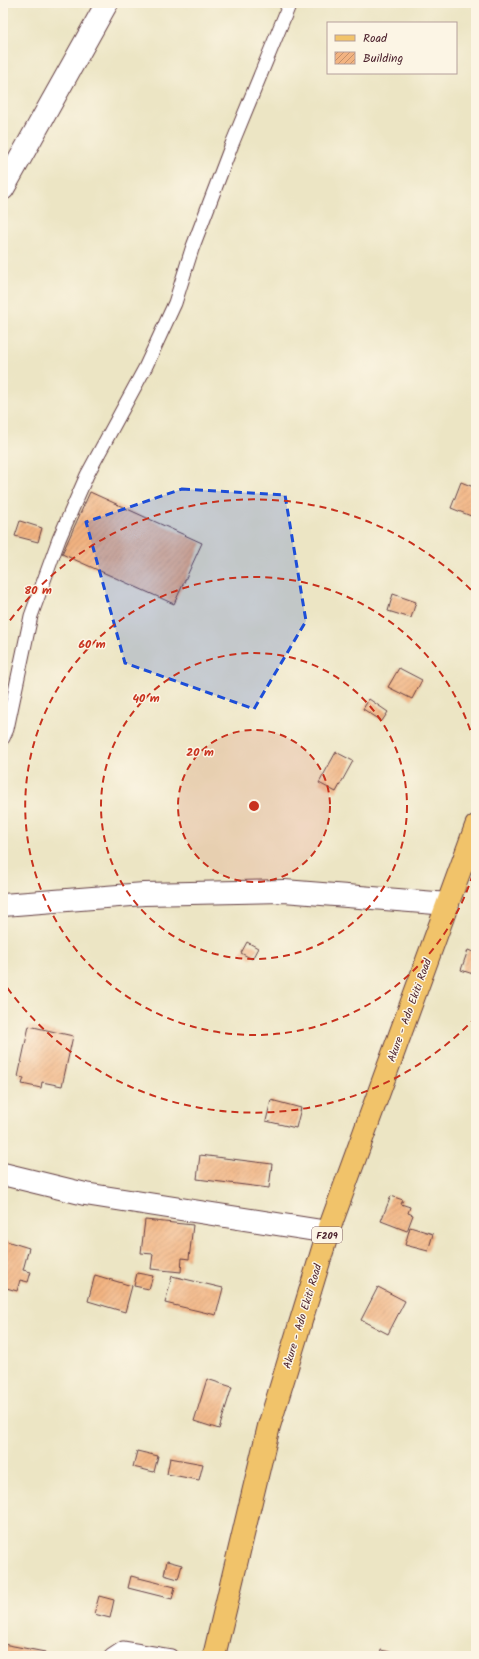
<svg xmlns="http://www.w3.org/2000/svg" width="479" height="1659" font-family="Kalam,sans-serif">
<defs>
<pattern id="building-hatch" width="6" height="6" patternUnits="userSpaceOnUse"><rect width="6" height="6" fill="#f2b381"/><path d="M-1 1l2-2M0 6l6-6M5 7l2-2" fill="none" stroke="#c6916a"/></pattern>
</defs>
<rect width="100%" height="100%" fill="#fcf5e5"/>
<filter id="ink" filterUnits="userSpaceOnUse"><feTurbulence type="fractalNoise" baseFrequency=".025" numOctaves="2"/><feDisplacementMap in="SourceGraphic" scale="8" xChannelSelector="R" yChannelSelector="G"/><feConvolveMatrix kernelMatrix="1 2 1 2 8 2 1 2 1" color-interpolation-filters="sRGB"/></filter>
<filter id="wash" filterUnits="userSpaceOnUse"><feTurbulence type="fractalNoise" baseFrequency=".012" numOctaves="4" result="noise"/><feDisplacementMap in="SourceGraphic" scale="16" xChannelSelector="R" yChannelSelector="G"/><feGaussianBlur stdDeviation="0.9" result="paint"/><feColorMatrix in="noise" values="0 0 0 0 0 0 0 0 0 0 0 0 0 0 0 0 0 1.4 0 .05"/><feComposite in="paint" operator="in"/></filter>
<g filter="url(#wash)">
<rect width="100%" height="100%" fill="#ece5c4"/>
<g id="blocks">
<g fill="url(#building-hatch)">
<path d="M461,482L476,488V503L471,516L451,508Z"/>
<path d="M90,492L202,543L174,604L62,554Z"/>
<path d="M20,521L42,528L38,542L15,536Z"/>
<path d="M393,594L416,602L411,618L388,611Z"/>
<path d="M399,668L422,680L412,699L388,687Z"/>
<path d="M369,699L388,712L382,721L363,709Z"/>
<path d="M336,752L353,761L336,792L319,783Z"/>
<path d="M247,942L258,948L252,959L241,953Z"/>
<path d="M468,950L476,953V975L461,970Z"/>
<path d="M29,1026L73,1036L62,1086L42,1082L41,1088L22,1084L24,1078L18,1077Z"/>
<path d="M271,1100L301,1108L296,1128L266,1121Z"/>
<path d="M200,1155L272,1164L269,1188L197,1179Z"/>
<path d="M391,1196L403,1200L401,1204L410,1207L408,1213L413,1215L407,1231L381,1221Z"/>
<path d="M145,1220L193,1225L189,1259L182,1258L181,1272L151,1269L153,1254L141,1253Z"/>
<path d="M410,1227L433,1234L428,1251L405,1245Z"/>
<path d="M3,1240L29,1248L23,1270L31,1272L28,1282L20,1280L17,1291L3,1287Z"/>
<path d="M137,1273L153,1276L149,1289L134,1286Z"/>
<path d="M95,1275L132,1286L125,1312L88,1301Z"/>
<path d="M172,1276L223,1288L216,1315L165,1303Z"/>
<path d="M378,1287L405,1301L388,1334L361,1320Z"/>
<path d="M207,1379L232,1387L219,1429L194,1421Z"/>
<path d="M137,1451L158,1456L154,1472L133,1467Z"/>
<path d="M170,1458L203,1464L199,1480L167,1474Z"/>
<path d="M167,1561L182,1565L178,1579L164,1575Z"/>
<path d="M131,1576L175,1587L172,1599L128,1588Z"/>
<path d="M99,1596L114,1600L110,1618L94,1614Z"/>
<path d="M3,1644L45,1652L44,1656H3Z"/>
<path d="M381,1650L402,1655V1656H380Z"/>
</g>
</g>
</g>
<g filter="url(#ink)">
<use href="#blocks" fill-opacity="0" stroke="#623d42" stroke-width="1"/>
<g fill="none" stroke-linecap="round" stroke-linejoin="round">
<defs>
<g id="service">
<path d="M3,738L7,729L31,616L59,539L87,475L145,368L175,303L192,249L232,144L290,3"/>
<path d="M111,1656L123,1648L171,1656"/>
</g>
<g id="minor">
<path d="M3,189L107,3"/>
<path d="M3,905L144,894L284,891L448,904"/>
<path d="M3,1174L85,1194L328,1232"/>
</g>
<path id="primary" d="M214,1656L269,1426L328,1232L476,826"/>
</defs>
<use href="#service" stroke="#623d42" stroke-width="15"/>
<use href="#minor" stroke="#623d42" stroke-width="24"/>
<use href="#primary" stroke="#623d42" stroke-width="24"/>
<use href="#service" stroke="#fff" stroke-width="13"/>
<use href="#minor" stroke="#fff" stroke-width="22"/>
<use href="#primary" stroke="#f1c36a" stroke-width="22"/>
</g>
</g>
<path fill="#1d4ed8" fill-opacity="0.2" stroke="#1d4ed8" stroke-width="3" stroke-dasharray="8 5" stroke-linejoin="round" d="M182,489L285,495L306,621L254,709L125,663L86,522Z"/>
<circle cx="254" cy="806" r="76" fill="#c8321e" fill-opacity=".12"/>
<g fill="none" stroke="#c8321e" stroke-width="2" stroke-dasharray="7 5">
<circle cx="254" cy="806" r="76"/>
<circle cx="254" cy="806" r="153"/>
<path d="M476 863A229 229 0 1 1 476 749"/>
<path d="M476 1017A306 306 0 0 1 3 982M3 630A306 306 0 0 1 476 595"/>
</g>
<g text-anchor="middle" stroke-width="3" stroke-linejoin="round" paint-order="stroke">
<rect fill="#fcf5e5" stroke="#7f5f63" stroke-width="1" x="312" y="1227" width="30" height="16" rx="3"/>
<g font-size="10" font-weight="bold" fill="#4a1f2b">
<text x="327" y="1239">F209</text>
</g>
<g font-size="11" fill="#4a1f2b" stroke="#fcf5e5">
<text transform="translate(409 1010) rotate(-70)" y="4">Akure - Ado Ekiti Road</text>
<text transform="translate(302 1316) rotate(-73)" y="4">Akure - Ado Ekiti Road</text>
</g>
</g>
<circle cx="254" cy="806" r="6" fill="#c8321e" stroke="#fcf5e5" stroke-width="2"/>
<g font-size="12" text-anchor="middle" font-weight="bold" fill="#c8321e" stroke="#fcf5e5" stroke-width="3" stroke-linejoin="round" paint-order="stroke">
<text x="38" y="594">80 m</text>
<text x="92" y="648">60 m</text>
<text x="146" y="702">40 m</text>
<text x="200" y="756">20 m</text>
</g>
<rect width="479" height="1659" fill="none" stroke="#fcf5e5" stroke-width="16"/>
<rect x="327" y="22" width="130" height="52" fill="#fcf5e5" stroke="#b59f9b"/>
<rect x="335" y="35" width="20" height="6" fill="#f1c36a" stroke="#b59f9b"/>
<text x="363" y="42" font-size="12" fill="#4a1f2b">Road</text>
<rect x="335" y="52" width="20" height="12" fill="url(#building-hatch)" stroke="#b59f9b"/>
<text x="363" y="62" font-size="12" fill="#4a1f2b">Building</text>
</svg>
